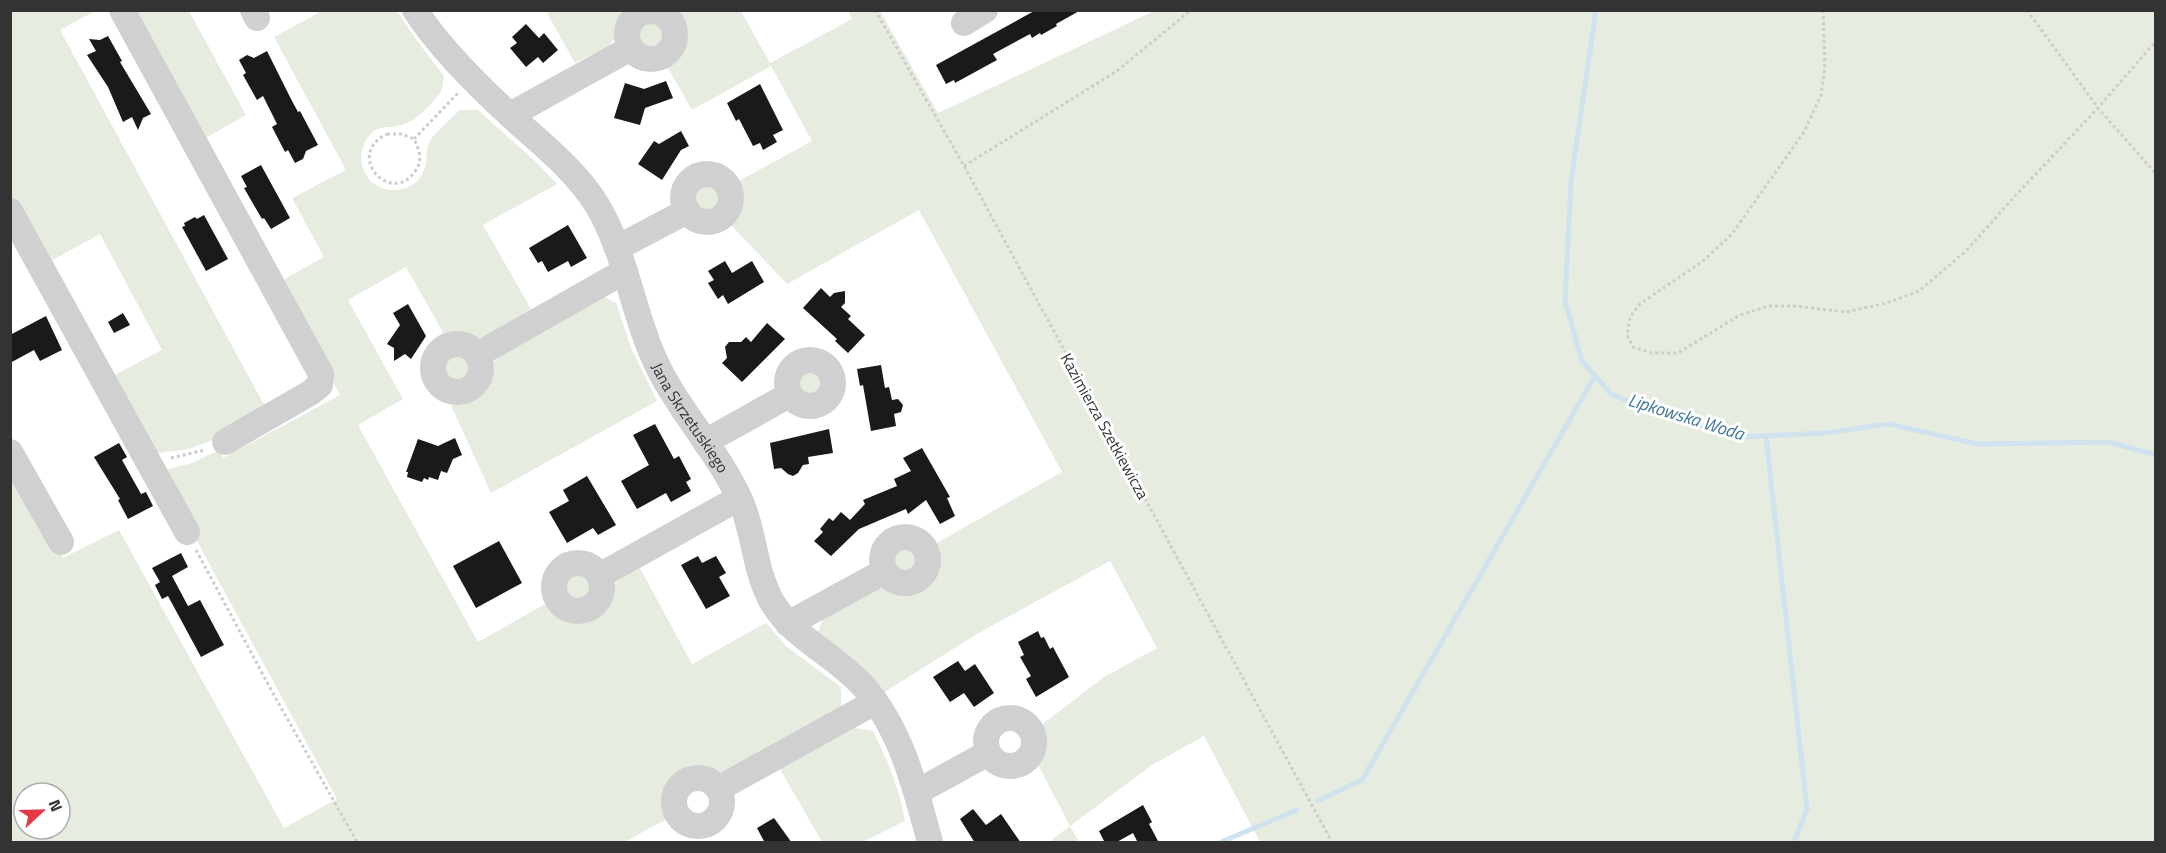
<svg xmlns="http://www.w3.org/2000/svg" width="2166" height="853" font-family="'Titillium Web',sans-serif">
<rect width="100%" height="100%" fill="#fff"/>
<g fill="#e6ecdf" fill-rule="evenodd">
<path d="M10,11H95L60,30L267,410L213,440L189,449L150,454L107,379L162,350L100,234L47,263L11,198Z"/>
<path d="M132,11H189L246,115L202,140Z"/>
<path d="M322,11H397L417,41L444,76C443,81 443,89 440,93C431,105 416,121 402,125C389,129 378,124 369,136C352,158 365,189 392,190C410,191 425,179 426,161C427,153 426,147 431,139C439,129 450,119 460,110H478L536,162L557,184L483,225L531,309C517,317 502,330 487,336C473,341 459,332 445,336L406,267L348,300L403,399L358,425L478,642L547,603C552,609 557,615 565,619C579,625 599,617 606,604C608,600 608,595 610,590C616,579 629,574 640,568L692,664L766,623L787,647L841,687V707L725,780L693,772L677,776L666,788L667,819L624,842H11L10,462L63,558L119,530L284,828L337,799L159,471L189,464L220,450L223,458L340,395L279,282L324,257L292,198L346,170L274,37ZM24,793H60V829H24Z"/>
<path d="M546,11H630C619,19 620,35 610,44C600,52 585,57 575,63Z"/>
<path d="M672,11H741L770,63L852,19L848,11H880L938,113L1154,11H2155V842H1260L1204,736L1152,765L1070,826L1079,842H1049L1070,826L1037,763C1045,751 1046,740 1040,726L1104,677L1157,648L1110,561L977,634L883,693L818,632L823,618C839,610 859,595 876,590C888,586 896,592 908,591C933,590 942,565 935,544L1062,472L919,210L787,284L730,224C741,211 742,199 737,182L812,141L771,66L692,110L666,65C685,50 691,28 672,11Z"/>
<circle cx="652" cy="35" r="16"/>
<circle cx="708" cy="198" r="16"/>
<path d="M605,297L616,303L631,348L657,401L491,493L448,399C463,403 483,395 488,378C489,376 489,371 490,369C491,365 496,360 499,357Z"/>
<circle cx="456" cy="367" r="16"/>
<circle cx="810" cy="384" r="16"/>
<circle cx="905" cy="559" r="16"/>
<circle cx="578" cy="587" r="16"/>
<path d="M855,728L873,731C888,762 899,787 905,821L863,842H822L780,769Z"/>
</g>
<g fill="none" stroke-linecap="round" stroke-linejoin="round">
<g stroke="#cfe2ee" stroke-width="5">
<path d="M1596,10L1571,181L1565,301L1582,361L1611,394L1650,410L1741,437L1825,433L1889,424L1977,444L2109,442L2156,455"/>
<path d="M1766,436L1807,809L1794,842"/>
<path d="M1317,801L1362,780L1595,376"/>
<path d="M1221,842L1297,810"/>
</g>
</g>
<g fill="#1a1a1a">
<path d="M1036,10H1081L1056,24L1057,26L1041,35L1040,33L1032,38L1030,34L993,54L997,60L955,83L954,80L946,84L936,65Z"/>
<path d="M526,24L539,38L544,33L558,50L543,63L538,57L526,67L510,48L517,43L512,37Z"/>
<path d="M108,36L122,61L120,62L151,114L143,118L138,130L132,117L123,122L108,87L87,55L96,51L89,39L100,40Z"/>
<path d="M267,51L291,99L298,112L300,111L318,145L306,151L303,159L295,163L288,150L285,152L272,127L277,124L263,96L257,100L243,75L246,73L239,60L247,55L254,58Z"/>
<path d="M666,81L673,98L645,108L640,125L614,118L625,83L644,89Z"/>
<path d="M760,84L783,130L773,135L777,142L763,150L760,143L753,146L739,119L736,121L727,103Z"/>
<path d="M681,131L689,146L681,150L662,180L638,164L654,141L659,144Z"/>
<path d="M261,165L290,218L271,229L264,218L262,219L244,188L247,187L241,176Z"/>
<path d="M204,215L228,259L206,271L182,227L185,226L184,223L195,217L197,219Z"/>
<path d="M568,225L587,258L571,267L568,261L548,272L542,261L538,263L529,248Z"/>
<path d="M725,261L732,273L752,261L764,282L728,304L723,295L718,299L708,283L714,280L708,271Z"/>
<path d="M821,288L830,297L834,293L845,291V303L841,307L851,316L848,319L865,335L848,353L835,341L837,339L803,308Z"/>
<path d="M408,304L426,336L411,359L405,354L394,361V348L387,344L400,325L393,313Z"/>
<path d="M123,313L130,325L114,333L108,322Z"/>
<path d="M46,316L62,350L40,361L34,350L10,363V335Z"/>
<path d="M767,323L785,339L742,382L722,363L727,358L725,347L729,342H741L746,337L751,342Z"/>
<path d="M881,365L885,388L889,387L892,400L898,399L903,405L901,412L894,414L896,426L871,431L863,385L860,386L857,369Z"/>
<path d="M655,424L674,459L679,456L691,479L686,482L691,491L671,502L666,493L637,509L621,481L649,465L633,435Z"/>
<path d="M829,429L833,453L808,457L809,464L803,465L798,473L793,476L788,474L781,468L774,469L770,443Z"/>
<path d="M455,438L462,455L453,459L447,473L441,471L438,480L429,477L428,480L424,478L422,482L407,477L408,472H406L418,439L438,446Z"/>
<path d="M119,443L127,457L122,460L141,494L146,492L153,506L128,519L118,500L120,499L94,457Z"/>
<path d="M922,448L950,497L947,498L955,516L940,524L926,500L908,514L906,509L859,529L831,556L814,541L823,532L820,529L829,518L833,521L841,512L850,520L865,504L863,500L897,486L894,479L911,471L903,458Z"/>
<path d="M587,476L616,525L598,535L593,528L567,543L549,512L569,501L563,490Z"/>
<path d="M499,541L522,583L476,608L453,566Z"/>
<path d="M181,553L188,567L172,576L188,606L200,600L224,645L201,657L168,596L162,599L155,585L160,582L152,568Z"/>
<path d="M698,556L702,563L716,556L726,573L719,577L730,596L706,609L681,565Z"/>
<path d="M1038,631L1041,638L1044,637L1050,649L1053,647L1069,677L1036,697L1026,679L1031,676L1020,657L1024,655L1018,642Z"/>
<path d="M958,661L965,671L975,664L994,693L974,707L964,693L950,702L933,677Z"/>
<path d="M1143,805L1152,822L1149,824L1159,843H1138L1133,833L1115,843H1105L1099,831Z"/>
<path d="M973,809L986,825L1001,814L1021,843H975L960,819Z"/>
<path d="M774,818L792,843H765L757,828Z"/>
</g>
<g fill="none" stroke-linecap="round" stroke-linejoin="round">
<g stroke="#cdcdcd" stroke-width="3" stroke-dasharray="3 3" stroke-linecap="butt">
<path d="M875,10L964,166L1332,842"/>
<path d="M1823,10L1825,68L1821,95L1804,132L1732,234L1703,261L1640,304L1630,317L1627,335L1633,347L1652,353H1678L1740,315L1769,306H1794L1846,312L1887,303L1919,291L1966,251L2015,196L2098,108L2156,41"/>
<path d="M2027,10L2098,108L2156,174"/>
<path d="M387,134H402L414,139C419,149 423,159 416,170C392,208 343,155 387,134Z"/>
<path d="M414,139L458,93"/>
<path d="M964,166L1117,71L1191,10"/>
<path d="M171,458L205,450"/>
<path d="M196,550L275,697L357,842"/>
</g>
<g stroke="#d0d0d0" stroke-width="26">
<path d="M122,10L321,374L320,385L310,393L225,442"/>
<path d="M253,10L257,18"/>
<path id="s1" d="M415,10C441,50 479,87 513,118C543,145 576,171 597,205C627,255 633,317 659,369C682,415 720,454 741,502C755,534 754,570 772,602C794,639 836,655 864,687C902,731 915,787 930,842"/>
<circle cx="651" cy="35" r="24"/>
<path d="M964,23L985,10"/>
<path d="M510,115L631,48"/>
<circle cx="707" cy="198" r="24"/>
<path d="M10,211L187,532"/>
<path d="M617,248L687,211"/>
<circle cx="457" cy="368" r="24"/>
<path d="M477,355L625,271"/>
<circle cx="810" cy="383" r="23"/>
<path d="M705,442L789,395"/>
<path d="M10,452L61,542"/>
<circle cx="905" cy="560" r="23"/>
<circle cx="578" cy="587" r="24"/>
<path d="M599,576L739,498"/>
<path d="M788,624L885,571"/>
<circle cx="1010" cy="742" r="24"/>
<circle cx="698" cy="802" r="24"/>
<path d="M718,789L875,702"/>
<path d="M917,792L988,753"/>
</g>
</g>
<g text-anchor="middle" stroke-width="6" stroke-linejoin="round" paint-order="stroke">
<g font-size="16" fill="#333" stroke="#fff">
<text dy="6" stroke="none"><textPath href="#s1" startOffset="501">Jana Skrzetuskiego</textPath></text>
<text transform="translate(1105 426) rotate(61)" y="6">Kazimierza Szetkiewicza</text>
</g>
<g font-size="18" font-style="italic" fill="#3f7597" stroke="#fff">
<text transform="translate(1686 417) rotate(17)" y="6">Lipkowska Woda</text>
</g>
</g>
<rect width="2166" height="853" fill="none" stroke="#333333" stroke-width="24"/>
<g transform="translate(42 811) rotate(68)"><circle r="28" fill="#ffffff" stroke="#adadad" stroke-width="1.5"/>
<path d="M0-4.5L10 22L0 15L-10 22Z" fill="#e63946"/>
<text y="-9" font-size="16" font-weight="bold" text-anchor="middle" fill="#333333">N</text>
</g>
</svg>
